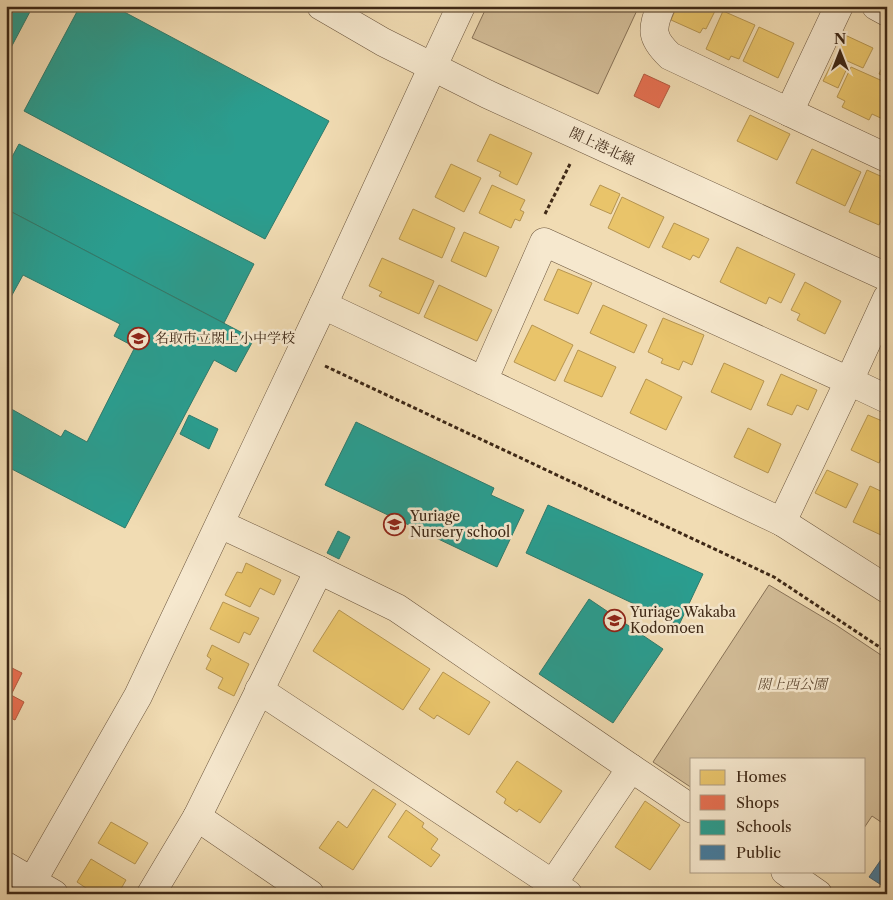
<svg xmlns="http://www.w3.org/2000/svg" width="893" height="900" font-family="'Libre Caslon Text','Noto Serif JP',serif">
<rect width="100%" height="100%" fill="#f1dcb3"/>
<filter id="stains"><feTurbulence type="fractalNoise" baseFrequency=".004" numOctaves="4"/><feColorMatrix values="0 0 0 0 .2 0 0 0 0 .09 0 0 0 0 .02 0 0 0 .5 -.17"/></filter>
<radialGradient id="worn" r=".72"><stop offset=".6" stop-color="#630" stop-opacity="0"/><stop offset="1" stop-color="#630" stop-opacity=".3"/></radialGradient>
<g fill="#d3bd98" stroke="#887257">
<path d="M487,6H639L598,94L472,38Z"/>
<path d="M769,585L836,625L887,659V826L872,816L864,828V759H692V788L653,762Z"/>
</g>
<g fill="#e9c46a" stroke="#b69551">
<path d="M677,6H711L716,9L706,29L703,28L700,33L671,20Z"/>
<path d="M723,11L755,25L739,59L731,56L729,60L706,49Z"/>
<path d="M759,27L794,43L778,78L743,61Z"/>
<path d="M845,35L873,48L863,68L836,56Z"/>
<path d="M887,57V77L879,74Z"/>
<path d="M834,59L848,66L838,88L823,81Z"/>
<path d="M851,67L887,83V121L872,114L869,120L842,107L845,101L837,97Z"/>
<path d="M750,115L790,134L777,160L737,141Z"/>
<path d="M490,134L532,153L517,185L499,176L501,172L477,161Z"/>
<path d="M812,149L861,172L845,206L796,183Z"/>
<path d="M451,164L481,178L464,212L435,197Z"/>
<path d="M867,170L887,179V208L879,225L849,212Z"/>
<path d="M492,185L525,200L520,210L524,212L520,221L515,219L511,228L479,213Z"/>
<path d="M600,185L620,194L611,214L590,205Z"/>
<path d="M622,197L664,217L649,248L608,228Z"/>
<path d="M413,209L455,228L442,258L399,239Z"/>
<path d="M674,223L709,239L699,258L693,255L690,260L662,247Z"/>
<path d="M464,232L499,247L486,277L451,261Z"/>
<path d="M737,247L795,274L781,303L769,297L766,304L720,282Z"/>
<path d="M382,258L434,281L419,314L379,296L382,292L369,286Z"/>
<path d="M558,269L592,283L578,314L544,300Z"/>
<path d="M805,282L841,301L825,334L797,320L800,314L791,310Z"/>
<path d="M439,285L492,310L477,341L424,317Z"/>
<path d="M603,305L647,325L634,353L590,333Z"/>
<path d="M663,318L704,335L692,365L683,361L679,370L661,363L663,359L648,352Z"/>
<path d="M532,325L573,345L555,381L514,362Z"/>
<path d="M578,350L616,367L602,397L564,381Z"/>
<path d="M724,363L764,381L751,410L711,392Z"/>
<path d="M781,374L817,390L808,410L797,405L792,415L767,405Z"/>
<path d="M646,379L682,397L666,430L630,413Z"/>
<path d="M868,415L887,423V446L879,463L851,450Z"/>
<path d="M748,428L781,444L768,473L734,457Z"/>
<path d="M827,470L858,484L846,508L815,493Z"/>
<path d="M870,486L887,494V524L881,535L853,522Z"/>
<path d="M246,563L281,580L274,595L260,588L250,607L225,595L237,572L242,573Z"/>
<path d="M223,602L259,618L250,635L244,632L239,643L210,629Z"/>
<path d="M339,610L430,669L403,710L313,651Z"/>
<path d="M212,645L249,664L234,696L218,688L223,678L206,669L211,659L207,656Z"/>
<path d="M443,672L490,702L469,735L437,715L434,719L419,709Z"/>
<path d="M517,761L562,791L540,823L519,809L517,812L504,803L506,799L496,792Z"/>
<path d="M373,789L396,804L353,870L319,848L338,821L347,828Z"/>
<path d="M645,801L680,825L650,870L615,847Z"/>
<path d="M406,810L424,823L422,827L438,839L431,849L440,855L431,867L388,837Z"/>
<path d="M111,822L148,843L135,864L98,843Z"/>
<path d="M91,859L126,880L118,894H95L77,882Z"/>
</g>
<g fill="#e76f51" stroke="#b45a3f">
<path d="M644,74L670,86L659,108L634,96Z"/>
<path d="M6,665L22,673L11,695L24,702L15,720L6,716Z"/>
</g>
<g fill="#2a9d8f" stroke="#307a6b">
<path d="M13,6H33L6,57V19Z"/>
<path d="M80,6H113L329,121L265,239L24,111Z"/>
<path d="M19,144L254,264L224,323L6,209V168Z"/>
<path d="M6,209L254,339L236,372L214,360L125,528L6,466V406L61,437L65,430L87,442L135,347L114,336L120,324L23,275L6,306Z"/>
<path d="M189,415L218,429L209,449L180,434Z"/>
<path d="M356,422L494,488L491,495L524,510L497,567L325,485Z"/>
<path d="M548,505L703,574L679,625L526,553Z"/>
<path d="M338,531L350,537L339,559L327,553Z"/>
<path d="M589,599L663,649L613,723L539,674Z"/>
</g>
<path fill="#457b9d" stroke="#436274" d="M887,851V894H882L886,888L869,877Z"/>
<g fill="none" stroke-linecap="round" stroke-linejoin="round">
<defs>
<g id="minor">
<path d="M661,6C651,29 651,38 670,56L789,112L839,6"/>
<path d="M876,6L887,12"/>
<path d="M433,66L461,6"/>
<path d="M789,112L887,158"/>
<path d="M887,298L849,381L887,399"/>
<path d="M323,305L782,522L849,381L544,242L483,381"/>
<path d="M782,522L887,589"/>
<path d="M220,524L319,570L197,817L310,894"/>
<path d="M319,570L397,608L631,768L546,894"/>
<path d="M259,690L568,894"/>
<path d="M631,768L692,809"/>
<path d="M6,866L54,894"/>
<path d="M785,871L818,894"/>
<path d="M151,894L197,817"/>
</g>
<g id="tertiary">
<path d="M321,6L383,42L487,94L887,277"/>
<path d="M25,894L138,696L323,305L433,66"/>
</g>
</defs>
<use href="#minor" stroke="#6b553d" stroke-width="29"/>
<use href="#tertiary" stroke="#6b553d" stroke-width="29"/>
<g stroke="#3e2816" stroke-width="3" stroke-dasharray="4 2.5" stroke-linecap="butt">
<path d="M545,214L570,164"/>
<path d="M325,366L774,577L887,652"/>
</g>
<use href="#minor" stroke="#f6e8ce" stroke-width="28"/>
<use href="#tertiary" stroke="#f6e8ce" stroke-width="28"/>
</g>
<defs>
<symbol id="school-ring" viewBox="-11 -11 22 22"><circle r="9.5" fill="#f6e8ce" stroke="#8f2418" stroke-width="1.5"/><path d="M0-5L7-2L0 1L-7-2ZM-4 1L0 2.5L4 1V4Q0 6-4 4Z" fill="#8f2418"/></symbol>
</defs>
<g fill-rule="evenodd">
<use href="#school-ring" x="126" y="326" width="25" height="25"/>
<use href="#school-ring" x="382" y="512" width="25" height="25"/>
<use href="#school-ring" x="602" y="608" width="25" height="25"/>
</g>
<g text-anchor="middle" stroke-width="5" stroke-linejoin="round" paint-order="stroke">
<g font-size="14" fill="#3e2816" stroke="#f6e8ce">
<text transform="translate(602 146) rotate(25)" y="5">閖上港北線</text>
</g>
<g font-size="14" fill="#3e2816" stroke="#f6e8ce" text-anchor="start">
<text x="155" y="343">名取市立閖上小中学校</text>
<text x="410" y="521">Yuriage<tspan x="410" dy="16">Nursery school</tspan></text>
<text x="630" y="617">Yuriage Wakaba<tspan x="630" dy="16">Kodomoen</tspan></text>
</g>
<g font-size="14" font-style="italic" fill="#634d36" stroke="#f6e8ce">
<text x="792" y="689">閖上西公園</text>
</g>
</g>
<rect width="893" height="900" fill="none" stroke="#f1dcb3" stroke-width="25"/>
<rect x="8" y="8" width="878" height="885" fill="none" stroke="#3e2816" stroke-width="2.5"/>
<rect x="12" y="12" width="868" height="875" fill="none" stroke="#3e2816"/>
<rect x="690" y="758" width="175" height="115" fill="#f6e8ce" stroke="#ac9b84"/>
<rect x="700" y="770" width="25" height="15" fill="#e9c46a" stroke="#ac9b84"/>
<text x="736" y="782" font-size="15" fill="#3e2816">Homes</text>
<rect x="700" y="795" width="25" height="15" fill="#e76f51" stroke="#ac9b84"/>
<text x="736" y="808" font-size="15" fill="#3e2816">Shops</text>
<rect x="700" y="820" width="25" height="15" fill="#2a9d8f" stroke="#ac9b84"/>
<text x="736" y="832" font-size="15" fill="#3e2816">Schools</text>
<rect x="700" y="845" width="25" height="15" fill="#457b9d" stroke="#ac9b84"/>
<text x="736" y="858" font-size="15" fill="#3e2816">Public</text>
<g transform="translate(840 52)" stroke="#f6e8ce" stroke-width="4" paint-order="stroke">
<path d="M0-4L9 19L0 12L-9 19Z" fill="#3e2816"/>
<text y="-8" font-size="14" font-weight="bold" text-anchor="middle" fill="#3e2816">N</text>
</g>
<rect width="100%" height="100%" filter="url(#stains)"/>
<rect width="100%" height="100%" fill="url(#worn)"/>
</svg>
